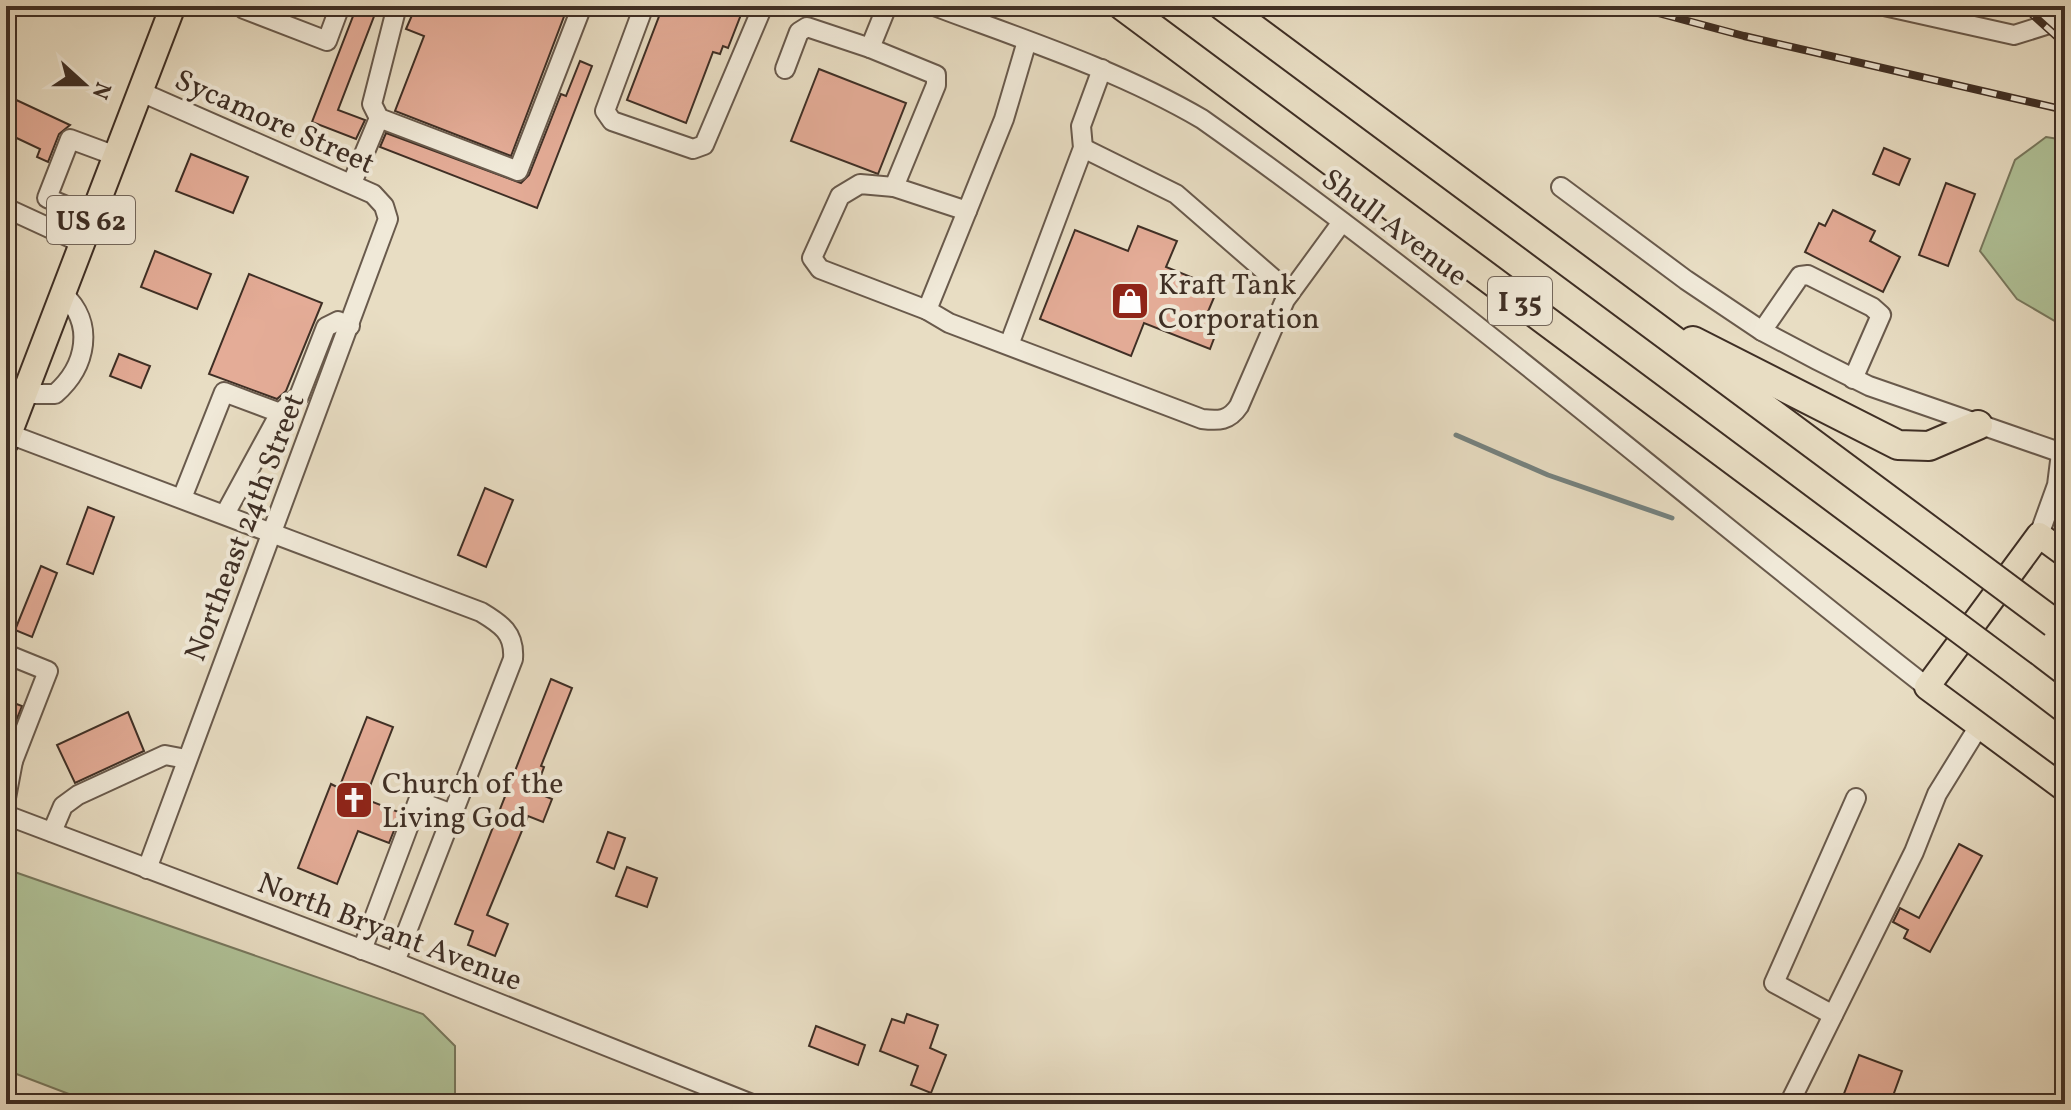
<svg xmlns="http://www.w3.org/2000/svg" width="2071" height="1110" font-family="Vollkorn,serif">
<rect width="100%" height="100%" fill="#e8ddc3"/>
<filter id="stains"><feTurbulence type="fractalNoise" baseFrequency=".0025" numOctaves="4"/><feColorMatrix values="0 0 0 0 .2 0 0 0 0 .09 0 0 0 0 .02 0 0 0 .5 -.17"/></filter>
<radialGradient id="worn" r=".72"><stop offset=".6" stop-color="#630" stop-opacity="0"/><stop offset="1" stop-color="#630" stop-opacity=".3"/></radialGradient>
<g fill="#b0c298" stroke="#78785e" stroke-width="2">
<path d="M2046,137L2065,140V327L2017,299L1980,251L2015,160Z"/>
<path d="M6,869L423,1014L455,1046V1104H95L6,1070Z"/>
</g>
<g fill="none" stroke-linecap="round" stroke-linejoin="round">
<path stroke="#75827f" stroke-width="5" d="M1456,435L1548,475L1672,518"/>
</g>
<g fill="#e4ac97" stroke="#3f2f25" stroke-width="2">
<path d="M357,6H378L338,110L365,120L356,139L312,122Z"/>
<path d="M416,6H568L511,156L395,111L424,36L406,29Z"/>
<path d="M663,6H726L742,12L728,48L723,46L720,54L713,52L686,123L627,100Z"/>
<path d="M580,61L592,66L537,208L380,147L386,133L521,183L529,175L561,94L566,96Z"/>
<path d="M819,69L906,103L878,174L791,141Z"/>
<path d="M12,98L70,125L59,134L48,162L37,157L40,149L6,133V114Z"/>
<path d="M1884,148L1910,159L1899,185L1873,174Z"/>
<path d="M191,154L248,177L233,213L176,191Z"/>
<path d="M1946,183L1975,194L1948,266L1919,255Z"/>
<path d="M1833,210L1875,231L1870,241L1900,257L1883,292L1805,252L1819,223L1825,226Z"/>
<path d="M1138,226L1177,241L1166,267L1218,288L1207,314L1221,320L1210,349L1144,323L1131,356L1040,319L1075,230L1128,251Z"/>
<path d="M155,251L211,274L197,309L141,287Z"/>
<path d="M249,274L322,303L286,391L277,399L209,374Z"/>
<path d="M119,354L150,366L141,388L110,376Z"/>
<path d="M485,488L513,500L486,567L458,555Z"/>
<path d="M88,507L114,517L93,574L67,564Z"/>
<path d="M41,566L57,573L32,637L15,630Z"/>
<path d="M551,679L572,688L541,766L544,767L535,792L552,799L543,822L528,816L487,915L508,924L495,956L468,945L473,931L455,924Z"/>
<path d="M6,700L22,706L6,746Z"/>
<path d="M128,712L144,751L75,783L57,745Z"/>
<path d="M367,717L393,727L365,799L401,813L389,843L358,831L337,884L298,868L331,784L339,788Z"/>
<path d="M608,832L625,838L614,869L597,862Z"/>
<path d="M1959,844L1982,856L1930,952L1904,938L1908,930L1893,922L1900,908L1919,918Z"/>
<path d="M627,867L657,878L647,907L616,896Z"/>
<path d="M907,1014L938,1025L930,1048L946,1055L931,1093L911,1085L918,1066L880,1051L892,1019L904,1023Z"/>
<path d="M816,1026L865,1045L858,1065L809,1046Z"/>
<path d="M1859,1055L1902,1071L1890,1104H1840Z"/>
</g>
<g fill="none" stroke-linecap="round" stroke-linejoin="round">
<defs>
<g id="minor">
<path d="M246,6L244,9L327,41L340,6"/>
<path d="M397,6L372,104L379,118L518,171L582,6"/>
<path d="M644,6L605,111L612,121L693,149L704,145L763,6"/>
<path d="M887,6L870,48L936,75V85L894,187L967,211L1004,119L1027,41"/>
<path d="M934,6C1025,40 1118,70 1202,119C1453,296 1685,498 1927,687"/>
<path d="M1884,6L2014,35L2065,19"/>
<path d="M785,69L799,32L807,27L870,48"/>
<path d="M141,92L373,194L384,206L388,219L147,869"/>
<path d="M1083,148L1176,194L1290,293"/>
<path d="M352,183L379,118"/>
<path d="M894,187L860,184L840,196L812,258L820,269L927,310"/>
<path d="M1561,187L1686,280L1762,331L1817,360L1869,386L2065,454"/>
<path d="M6,208L82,243"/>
<path d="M967,211L927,310L949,323L1202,419C1219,421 1229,421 1239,406L1285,300L1342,222"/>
<path d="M93,217L47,198L70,139L116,156"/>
<path d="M1762,331L1800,276L1808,275L1872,307L1881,315L1853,379"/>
<path d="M1009,345L1083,148L1081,126L1102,69"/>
<path d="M24,394H55C87,366 95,323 63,294"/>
<path d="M280,413L299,396L326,327L338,321L350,326"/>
<path d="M9,434L481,612C501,624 515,633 513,659L395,962"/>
<path d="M182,498L224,392L280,413L225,514"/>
<path d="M2039,535L2057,485L2061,453"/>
<path d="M6,654L48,671L13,761L6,758"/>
<path d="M6,798L13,761"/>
<path d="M6,815L395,962L752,1104"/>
<path d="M52,832L63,806L78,795L165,755L186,759"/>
<path d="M362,950L418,801L452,814"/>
<path d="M1833,1015L1774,983L1856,798"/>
<path d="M1789,1104L1914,852L1937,794L1979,726"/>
</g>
<g id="major">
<path d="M6,442L173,6"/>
<path d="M2065,554L2039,535L1927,687L2065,789"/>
</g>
<g id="highway">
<path d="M1123,6L1917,597"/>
<path d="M1223,6L1952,547"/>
<path d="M1693,341L1898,445L1929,446L1978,425"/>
<path d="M2023,676L2065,708"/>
</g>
</defs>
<use href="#minor" stroke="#695a4c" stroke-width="22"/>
<use href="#major" stroke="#3f2f25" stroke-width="28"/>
<use href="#highway" stroke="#3f2f25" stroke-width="32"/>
<use href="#minor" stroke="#f0e9d8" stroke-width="18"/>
<use href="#major" stroke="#e8ddc3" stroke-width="24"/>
<use href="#highway" stroke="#e8ddc3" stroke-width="28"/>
<defs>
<g id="rail">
<path d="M1632,6L1744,36L2065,110"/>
<path d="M2023,6L2065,44"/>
</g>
</defs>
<use href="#rail" stroke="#3f2f25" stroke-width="8"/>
<use href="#rail" stroke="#f0e9d8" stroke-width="5" stroke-dasharray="15" stroke-linecap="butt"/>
<defs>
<g id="highway-bridge">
<path d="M1952,547L2054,623"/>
<path d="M1917,597L2023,676"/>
</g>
</defs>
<use href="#highway-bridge" stroke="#3f2f25" stroke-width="32" stroke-linecap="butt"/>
<use href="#highway-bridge" stroke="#e8ddc3" stroke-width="28"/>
</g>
<defs>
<symbol id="shop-square" viewBox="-11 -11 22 22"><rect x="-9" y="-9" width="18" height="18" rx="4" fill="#8f2418" stroke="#f0e9d8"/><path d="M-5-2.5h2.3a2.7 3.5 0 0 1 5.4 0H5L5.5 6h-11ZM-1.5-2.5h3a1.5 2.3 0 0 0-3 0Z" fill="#fff"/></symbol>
<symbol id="church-square" viewBox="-11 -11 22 22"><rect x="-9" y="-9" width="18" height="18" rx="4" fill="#8f2418" stroke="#f0e9d8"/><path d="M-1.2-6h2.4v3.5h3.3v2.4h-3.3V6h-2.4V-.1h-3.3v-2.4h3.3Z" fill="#fff"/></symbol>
</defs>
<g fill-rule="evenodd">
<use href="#shop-square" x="1108" y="279" width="44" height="44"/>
<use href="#church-square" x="332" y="778" width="44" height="44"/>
</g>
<g text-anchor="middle" stroke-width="8" stroke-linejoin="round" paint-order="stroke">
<g fill="#f0e9d8" stroke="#74675b" stroke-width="2">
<rect x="47" y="196" width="88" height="48" rx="6"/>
<rect x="1488" y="277" width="64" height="48" rx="6"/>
</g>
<g font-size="28" font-weight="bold" fill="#3f2f25">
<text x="91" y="230">US 62</text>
<text x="1520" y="311">I 35</text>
</g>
<g font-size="30" fill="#3f2f25" stroke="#f0e9d8">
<text transform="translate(275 121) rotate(24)" y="10">Sycamore Street</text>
<text transform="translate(1395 227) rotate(37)" y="10">Shull Avenue</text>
<text transform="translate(244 527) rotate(-69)" y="10">Northeast 24th Street</text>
<text transform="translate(390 931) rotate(21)" y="10">North Bryant Avenue</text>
</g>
<g font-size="30" fill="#3f2f25" stroke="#f0e9d8" text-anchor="start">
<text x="1158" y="294">Kraft Tank<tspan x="1158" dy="34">Corporation</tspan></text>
<text x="382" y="793">Church of the<tspan x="382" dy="34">Living God</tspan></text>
</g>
</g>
<rect width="2071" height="1110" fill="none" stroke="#e8ddc3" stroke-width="32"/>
<rect x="8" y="8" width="2055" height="1094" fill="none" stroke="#3f2f25" stroke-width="4"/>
<rect x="16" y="16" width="2039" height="1078" fill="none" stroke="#3f2f25" stroke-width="2"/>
<g transform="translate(84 84) rotate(111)" stroke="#f0e9d8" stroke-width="6" paint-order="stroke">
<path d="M0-6L14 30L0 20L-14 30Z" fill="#3f2f25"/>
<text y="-12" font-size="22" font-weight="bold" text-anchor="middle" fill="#3f2f25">N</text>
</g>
<rect width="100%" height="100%" filter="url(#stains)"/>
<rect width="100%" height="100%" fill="url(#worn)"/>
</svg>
